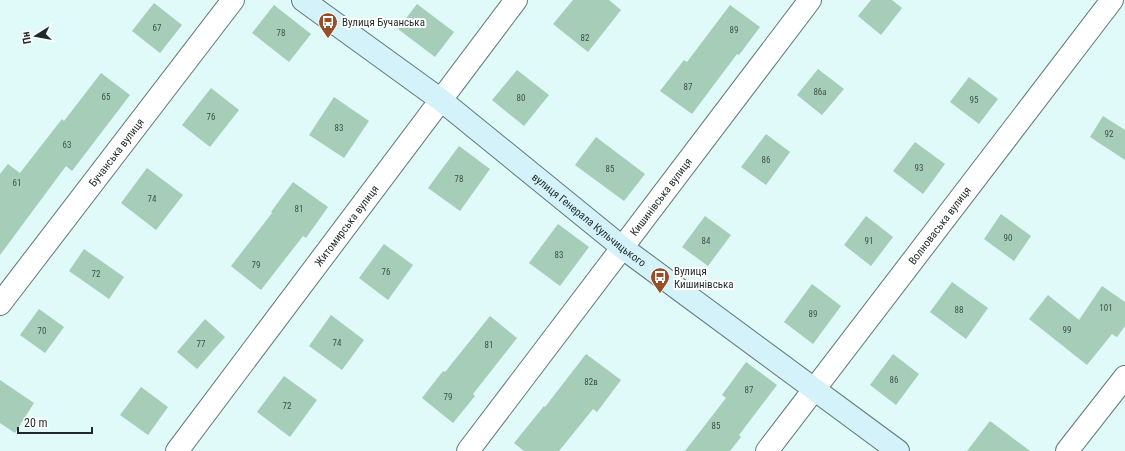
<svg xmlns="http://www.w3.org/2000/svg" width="1125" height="451" font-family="'Roboto Condensed',sans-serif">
<rect width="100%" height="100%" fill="#dffaf8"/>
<g fill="#a5cdb8">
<path d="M573,0H609L621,10L588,52L553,24Z"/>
<path d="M871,0H892L902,8L881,35L858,16Z"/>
<path d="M154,3L182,25L160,53L132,31Z"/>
<path d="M417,4L454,32L435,57L398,29Z"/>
<path d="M274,5L311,34L289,62L252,33Z"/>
<path d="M730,5L760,27L739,55L737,54L692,114L660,91L684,60L687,62Z"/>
<path d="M818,69L844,89L822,115L797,95Z"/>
<path d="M517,70L549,95L524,126L492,100Z"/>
<path d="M101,73L130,95L72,171L66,166L0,255V174L8,164L20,173L62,119L64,121Z"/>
<path d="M969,77L998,99L979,124L950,102Z"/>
<path d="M211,88L239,110L210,147L182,125Z"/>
<path d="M334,97L369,121L344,158L309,135Z"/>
<path d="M1103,116L1125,130V160L1090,137Z"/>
<path d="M766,134L790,152L766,185L741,167Z"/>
<path d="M596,137L645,174L624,201L575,165Z"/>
<path d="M915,142L945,164L923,194L893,171Z"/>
<path d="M459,146L490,169L460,211L428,188Z"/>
<path d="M147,168L183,195L156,230L121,203Z"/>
<path d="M293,182L328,207L306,238L303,236L261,290L231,266L272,213L271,212Z"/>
<path d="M1001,214L1031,236L1014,261L984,239Z"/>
<path d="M705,216L731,235L708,266L682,247Z"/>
<path d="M866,216L893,237L871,266L844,245Z"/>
<path d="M558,224L589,247L560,286L529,263Z"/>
<path d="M384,244L413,265L388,300L359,278Z"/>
<path d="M84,249L124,277L109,299L69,271Z"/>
<path d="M952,282L988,308L966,339L930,312Z"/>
<path d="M812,284L841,306L813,344L784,322Z"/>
<path d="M1102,286L1125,302V326L1117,337L1112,334L1087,365L1029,319L1048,295L1079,320Z"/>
<path d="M39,309L64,327L45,353L20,335Z"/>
<path d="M331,315L364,340L342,370L309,346Z"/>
<path d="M490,316L517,338L473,394L475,396L453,423L422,398L443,371L445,372Z"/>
<path d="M205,319L225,337L197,369L177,352Z"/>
<path d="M586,354L621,380L597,412L593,409L559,451H524L514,443L544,406L545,407Z"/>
<path d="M893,354L919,374L896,405L870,385Z"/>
<path d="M746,362L777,385L739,435L741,437L730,451H685L726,398L722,395Z"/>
<path d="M284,376L317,400L290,437L257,412Z"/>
<path d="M0,380L34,403L15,433L0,423Z"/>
<path d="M141,387L168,407L148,435L120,415Z"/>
<path d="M990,421L1030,451H967Z"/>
</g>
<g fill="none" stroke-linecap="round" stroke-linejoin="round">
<defs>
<g id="street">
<path id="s1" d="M0,304L233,0"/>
<path id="s2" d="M177,451L516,0"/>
<path id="s3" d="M468,451L810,0"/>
<path id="s4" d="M767,451L1112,0"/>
<path d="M1067,451L1125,377"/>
</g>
<g id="secondary">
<path id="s5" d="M303,0L441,100L623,248L898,451"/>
</g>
</defs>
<use href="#street" stroke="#607877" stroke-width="24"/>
<use href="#secondary" stroke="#607877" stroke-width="24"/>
<use href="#street" stroke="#fff" stroke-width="22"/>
<use href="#secondary" stroke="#d4f2fa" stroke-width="22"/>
</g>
<defs>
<symbol id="bus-pin" viewBox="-11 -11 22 30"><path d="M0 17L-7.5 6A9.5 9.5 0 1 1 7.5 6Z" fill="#964f28" stroke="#fff"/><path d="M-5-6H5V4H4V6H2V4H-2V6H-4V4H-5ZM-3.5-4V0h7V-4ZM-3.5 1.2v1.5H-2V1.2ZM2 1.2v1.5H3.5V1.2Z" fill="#fff"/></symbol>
</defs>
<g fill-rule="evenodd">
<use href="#bus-pin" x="317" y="11" width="22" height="30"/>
<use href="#bus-pin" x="649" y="266" width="22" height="30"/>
</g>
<g text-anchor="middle" stroke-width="4" stroke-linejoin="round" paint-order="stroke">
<g font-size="9" fill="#40524c">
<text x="157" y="31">67</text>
<text x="734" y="33">89</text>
<text x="281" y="36">78</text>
<text x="585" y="41">82</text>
<text x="688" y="90">87</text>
<text x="820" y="95">86а</text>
<text x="106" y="100">65</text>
<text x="521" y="101">80</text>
<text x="974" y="103">95</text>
<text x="211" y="120">76</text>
<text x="339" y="131">83</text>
<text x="1109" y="137">92</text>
<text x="67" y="148">63</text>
<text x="766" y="163">86</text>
<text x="919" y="171">93</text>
<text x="610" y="172">85</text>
<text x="459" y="182">78</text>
<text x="17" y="186">61</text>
<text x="152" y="202">74</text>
<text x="299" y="212">81</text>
<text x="1008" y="241">90</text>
<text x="706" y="244">84</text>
<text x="869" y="244">91</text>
<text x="559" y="258">83</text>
<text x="256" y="268">79</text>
<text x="386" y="275">76</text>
<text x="96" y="277">72</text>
<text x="1106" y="311">101</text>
<text x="959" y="313">88</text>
<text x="813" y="317">89</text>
<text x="1067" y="333">99</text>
<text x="42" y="334">70</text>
<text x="337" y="346">74</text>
<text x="201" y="347">77</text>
<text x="489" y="348">81</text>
<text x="894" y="383">86</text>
<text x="591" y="385">82в</text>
<text x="749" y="393">87</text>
<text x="448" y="400">79</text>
<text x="287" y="409">72</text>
<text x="716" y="429">85</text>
</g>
<g font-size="11" fill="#1f2928" stroke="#fff" text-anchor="start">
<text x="342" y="26">Вулиця Бучанська</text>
<text x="674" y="275">Вулиця<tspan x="674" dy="13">Кишинівська</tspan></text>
</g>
<g font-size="11" fill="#1f2928" stroke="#fff">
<text dy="4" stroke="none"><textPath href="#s1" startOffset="191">Бучанська вулиця</textPath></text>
<text dy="4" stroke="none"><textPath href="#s3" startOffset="319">Кишинівська вулиця</textPath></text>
<text dy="4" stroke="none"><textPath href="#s5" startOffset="361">вулиця Генерала Кульчицького</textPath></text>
<text dy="4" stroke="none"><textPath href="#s2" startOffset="282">Житомирська вулиця</textPath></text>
<text dy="4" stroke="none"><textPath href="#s4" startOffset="284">Волноваська вулиця</textPath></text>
</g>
</g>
<g transform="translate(36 36) rotate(259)" stroke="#ffffff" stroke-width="3" paint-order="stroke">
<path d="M0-3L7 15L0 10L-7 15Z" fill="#1f2928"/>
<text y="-6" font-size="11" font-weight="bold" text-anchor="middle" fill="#1f2928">Пн</text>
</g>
<path d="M18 427v6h74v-6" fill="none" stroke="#1f2928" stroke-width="2"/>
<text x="24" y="427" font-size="12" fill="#1f2928" stroke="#ffffff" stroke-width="3" paint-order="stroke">20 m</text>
</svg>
